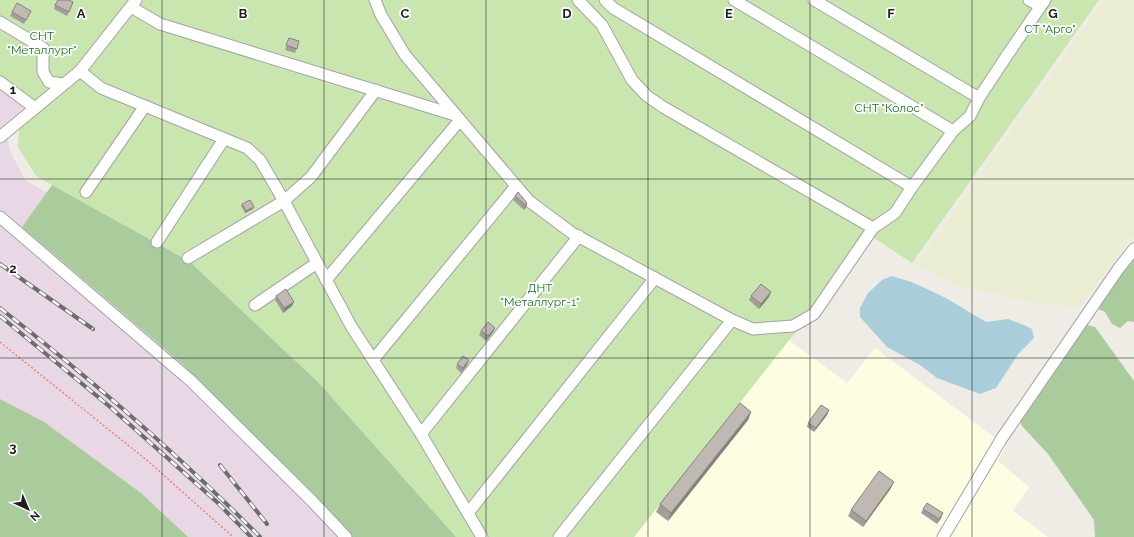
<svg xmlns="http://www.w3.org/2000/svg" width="1134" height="537" font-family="Raleway,sans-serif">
<rect width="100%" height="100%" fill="#efece6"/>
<path fill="#e8d8e5" d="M0,83L29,105L7,129L9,149L25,180L152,253L401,537H20L0,518Z"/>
<path fill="#fdfde1" d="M789,340L847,383L875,348L1006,446L998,461L1029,487L1013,511L1048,537H634Z"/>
<path fill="#eaedd2" d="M1104,0H1134V234L1079,306L1043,305L960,286L938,276L916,265Z"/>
<g fill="#c9e6af">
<path d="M0,0H131L80,68L30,105L0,81Z"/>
<path d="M143,0H1099L912,263L871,236L634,537H456L319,383L189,261L36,176L18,147L19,129L81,77Z"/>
</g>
<g fill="#aacc9d">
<path d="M52,185L189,261L319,383L456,537H352L335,516L180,362L22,227Z"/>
<path d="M1134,253V322L1128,321L1120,328L1112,324L1105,312L1094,307Z"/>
<path d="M1084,324L1095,327L1134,381V537H1095L1094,520L1048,454L1022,426L1017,414Z"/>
<path d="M0,399L44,422L141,493L188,537H0Z"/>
</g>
<path fill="#a9ceda" d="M892,276L911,282L925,288L946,298L986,322L1008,319L1024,325L1032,329L1034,338L1019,353L996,388L980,394L937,378L920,365L887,347L860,317V308L868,293L882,280Z"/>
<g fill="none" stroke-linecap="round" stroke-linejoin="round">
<defs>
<g id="minor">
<path d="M375,0L381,15L405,55L529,201L572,233L732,320L753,329L793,326L814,314L873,228L895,213L912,187L953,131L970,116L979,98L1008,54L1045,0"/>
<path d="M578,0L602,25L632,80L647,96L663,107L873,228"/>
<path d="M605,0L613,8L912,187"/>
<path d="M734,0L953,131"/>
<path d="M814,0L979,98"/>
<path d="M1029,0L1040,6"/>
<path d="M131,7L160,24L455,115"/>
<path d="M0,22L43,48V72L49,82L63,84"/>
<path d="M80,71L101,88L247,148L260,160L284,201L351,326L421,434L482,537"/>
<path d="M0,82L35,108"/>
<path d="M0,137L80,71L136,0"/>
<path d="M86,192L145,106"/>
<path d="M0,217L191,381L312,501L346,537"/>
<path d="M157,242L224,139"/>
<path d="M188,258L284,201L311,177L376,90"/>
<path d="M326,280L460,120"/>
<path d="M255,305L317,263"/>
<path d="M373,360L516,186"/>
<path d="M421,434L579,236"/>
<path d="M468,513L655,278"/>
<path d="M559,537L732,320"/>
<path d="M943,537L1002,438L1119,268L1134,249"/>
</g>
</defs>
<use href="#minor" stroke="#a3a3a3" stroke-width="13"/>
<path stroke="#f18375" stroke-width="1.5" stroke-dasharray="2 2" stroke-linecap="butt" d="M0,342L149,462L233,537"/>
<use href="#minor" stroke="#fff" stroke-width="11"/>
<defs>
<g id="rail">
<path d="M0,264L93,329"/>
<path d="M0,308C91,379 179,455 260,537"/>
<path d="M0,316L109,406L218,503L251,537"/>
<path d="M220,465L267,524"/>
</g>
</defs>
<use href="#rail" stroke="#6d6d6d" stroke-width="4"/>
<use href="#rail" stroke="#fff" stroke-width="2.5" stroke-dasharray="8" stroke-linecap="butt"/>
</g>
<g fill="#a49e9a">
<path d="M73,2L67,16L54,9L55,5Z"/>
<path d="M31,11L29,15L24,24L10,16L12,12Z"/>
<path d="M289,38L299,41L295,53L285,50Z"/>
<path d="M515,196L527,203L526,207L524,210L513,200Z"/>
<path d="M242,204L253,209L245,213L241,206Z"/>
<path d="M771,292L769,297L759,309L749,300L751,296Z"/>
<path d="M276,296L292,306L283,313L275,300Z"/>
<path d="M495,328L493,332L486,341L479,335L481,331Z"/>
<path d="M457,364L467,365L461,373L456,368Z"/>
<path d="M829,410L827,415L814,432L807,427L808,423Z"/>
<path d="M751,412L748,420L668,521L656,512L660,504Z"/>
<path d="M891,488L863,527L848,516L851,510Z"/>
<path d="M923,509L941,518L937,524L921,513Z"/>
</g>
<g fill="#86817d">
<path d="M527,203L526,207L524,210L525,205Z"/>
<path d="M254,207L253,209L245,213L246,211Z"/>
<path d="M771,292L769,297L759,309L761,304Z"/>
<path d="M294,302L292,306L283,313L284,308Z"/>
<path d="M495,328L493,332L486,341L488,336Z"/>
<path d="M469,360L467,365L461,373L463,368Z"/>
<path d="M829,410L827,415L814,432L816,428Z"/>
<path d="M751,412L748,420L668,521L671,513Z"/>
<path d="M894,482L891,488L863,527L866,521Z"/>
<path d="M943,513L941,518L937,524L939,519Z"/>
</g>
<g fill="#bfb8b3" stroke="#86817d">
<path d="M58,0H69L73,2L69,12L55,5Z"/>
<path d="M17,3L31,11L26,20L12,12Z"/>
<path d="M289,38L299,41L297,49L286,45Z"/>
<path d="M518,192L527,203L525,205L515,196Z"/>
<path d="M250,200L254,207L246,211L242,204Z"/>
<path d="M761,284L771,292L761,304L751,296Z"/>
<path d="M286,289L294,302L284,308L276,296Z"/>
<path d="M488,322L495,328L488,336L481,331Z"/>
<path d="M463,356L469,360L463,368L457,364Z"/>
<path d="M740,403L751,412L671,513L660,504Z"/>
<path d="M821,405L829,410L816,428L808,423Z"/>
<path d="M879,471L894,482L866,521L851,510Z"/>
<path d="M927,503L943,513L939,519L923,509Z"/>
</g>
<path fill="none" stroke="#1f1f1f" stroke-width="1" stroke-opacity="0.55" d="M162,0V537M324,0V537M486,0V537M648,0V537M810,0V537M972,0V537M0,179H1134M0,358H1134"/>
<g text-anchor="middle" stroke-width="3.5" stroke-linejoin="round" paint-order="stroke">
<g font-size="12" fill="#13771c" stroke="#fff">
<text x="1050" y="33">СТ "Арго"</text>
<text x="42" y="40">СНТ<tspan x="42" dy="14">"Металлург"</tspan></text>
<text x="889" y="112">СНТ "Колос"</text>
<text x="540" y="292">ДНТ<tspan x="540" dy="14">"Металлург-1"</tspan></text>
</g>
</g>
<g font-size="13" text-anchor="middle" font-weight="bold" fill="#1f1f1f" stroke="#fff" stroke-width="3.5" stroke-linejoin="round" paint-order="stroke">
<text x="81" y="18">A</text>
<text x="243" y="18">B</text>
<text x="405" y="18">C</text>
<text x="567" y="18">D</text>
<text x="729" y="18">E</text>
<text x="891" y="18">F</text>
<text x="1053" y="18">G</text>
<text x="13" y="94">1</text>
<text x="13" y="273">2</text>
<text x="13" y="452">3</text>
</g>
<g transform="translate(28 509) rotate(136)" stroke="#ffffff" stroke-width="3" paint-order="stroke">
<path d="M0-3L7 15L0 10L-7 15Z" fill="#1f1f1f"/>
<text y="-6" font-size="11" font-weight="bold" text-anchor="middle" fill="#1f1f1f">N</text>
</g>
</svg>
